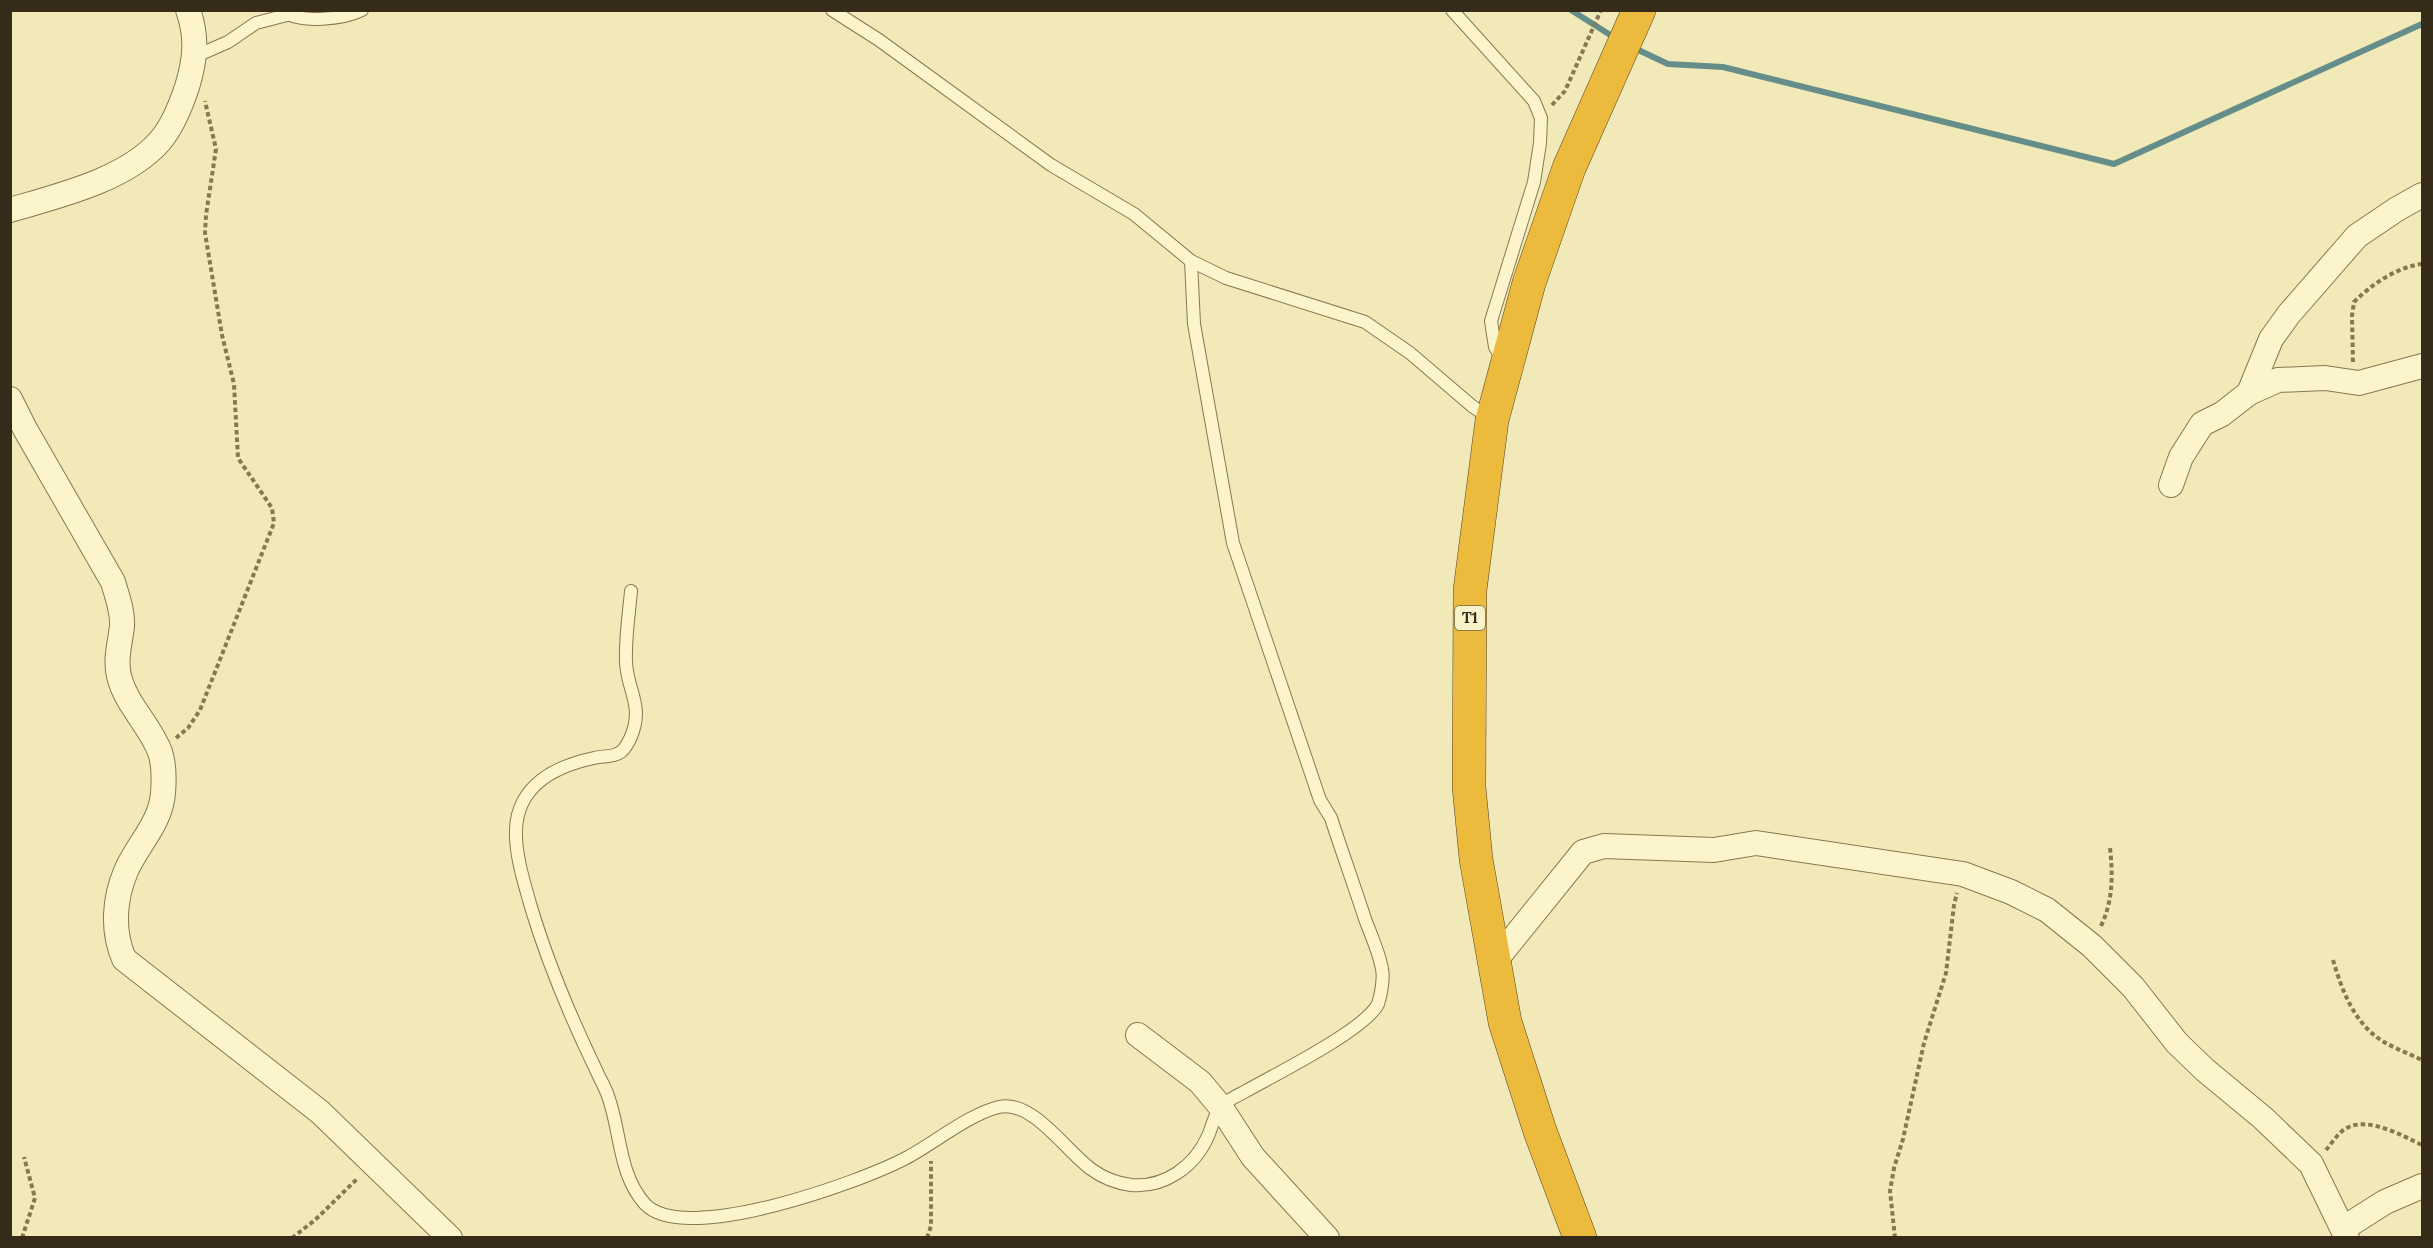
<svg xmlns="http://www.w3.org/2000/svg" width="2433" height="1248" font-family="Lora,serif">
<rect width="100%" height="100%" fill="#f1e9b7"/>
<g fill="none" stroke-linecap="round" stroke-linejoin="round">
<g stroke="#658e8a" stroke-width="6">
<path d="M1571,10L1615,38"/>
<path d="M1632,47L1668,64L1723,67L2114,164L2422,24"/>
</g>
<defs>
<g id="lane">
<path d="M832,10L879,40L1051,165L1134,214L1191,261L1226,278L1365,322L1410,353L1472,406L1491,419"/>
<path d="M1452,10L1534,101L1541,118L1540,143L1534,182L1491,321L1495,347L1503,360"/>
<path d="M283,11C300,24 344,19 362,10"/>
<path d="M196,56L228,42L256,23L287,15"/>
<path d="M631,591C629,614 625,638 626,662C627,691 645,706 630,739C628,743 624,751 619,753C613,757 602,756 594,758C556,766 518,785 516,829C515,855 524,882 531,907C548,964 571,1018 597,1072C600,1079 605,1087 608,1096C621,1131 618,1174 645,1204C684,1246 861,1182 906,1158C933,1144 969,1114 999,1107C1032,1099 1066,1151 1091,1169C1103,1178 1116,1183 1131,1185C1165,1188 1195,1166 1208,1136C1212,1127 1215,1112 1223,1105C1229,1099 1239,1095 1246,1091C1274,1075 1365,1030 1378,1004C1381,995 1384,978 1382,969C1379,952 1371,935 1365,919C1354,885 1342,852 1331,818L1320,800L1233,543L1194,324L1191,261"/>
</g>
<g id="street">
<path d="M10,210C58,196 126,180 160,141C173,126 181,105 187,87C195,61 198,38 188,10"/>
<path d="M2249,393L2271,339L2289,314L2357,236L2397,209L2422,195"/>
<path d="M10,399L25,429L113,582C117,596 123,611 122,626C120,644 115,659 119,676C126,705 150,725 160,752C164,764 164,781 163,793C161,823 137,845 126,871C114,899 112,931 124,959L320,1112L450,1238"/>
<path d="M2171,485L2181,457L2202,424L2222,414L2249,393L2278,380L2325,378L2359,383L2422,366"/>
<path d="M1495,961L1583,852L1604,846L1714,850L1756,843L1963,874L2011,892L2047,910L2092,946L2133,987L2177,1043L2205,1070L2263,1118L2311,1164L2347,1238"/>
<path d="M1138,1035L1200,1082L1220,1106L1253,1157L1327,1238"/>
<path d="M2344,1228L2385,1202L2422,1186"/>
</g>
<path id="highway" d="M1580,1238L1540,1131L1505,1022L1476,859L1469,787L1470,590L1492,420L1529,283L1569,168L1639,10"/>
</defs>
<use href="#lane" stroke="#887752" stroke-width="14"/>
<use href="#street" stroke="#887752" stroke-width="26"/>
<use href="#highway" stroke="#554427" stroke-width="34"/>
<g stroke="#887752" stroke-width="4" stroke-dasharray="4.5 3" stroke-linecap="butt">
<path d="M1552,105L1565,91L1601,10"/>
<path d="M2353,362L2352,316L2354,302C2372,284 2397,267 2422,264"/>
<path d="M176,738L188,728L200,710L274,523L272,508L238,458L234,384L222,335L205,233L206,215L216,149L205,101"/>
<path d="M2101,926C2113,901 2113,875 2110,848"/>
<path d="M2333,960C2342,991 2355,1025 2384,1042C2396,1049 2410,1054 2422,1060"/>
<path d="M2326,1150C2332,1143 2338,1133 2345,1129C2367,1115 2403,1136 2422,1145"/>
<path d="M22,1238L35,1198L24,1157"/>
<path d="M292,1238L315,1220L358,1178"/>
<path d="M927,1238L931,1226V1161"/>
<path d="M1895,1238L1890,1191L1894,1168L1903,1139L1924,1043L1946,973L1954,905L1957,893"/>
</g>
<use href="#lane" stroke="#fcf5cb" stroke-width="12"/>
<use href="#street" stroke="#fcf5cb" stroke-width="24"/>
<use href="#highway" stroke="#ecba3d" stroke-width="33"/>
</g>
<g text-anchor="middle" stroke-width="4.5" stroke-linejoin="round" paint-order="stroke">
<rect fill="#f8f2c8" stroke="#70674d" stroke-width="1.5" x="1455" y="606" width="30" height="24" rx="4.5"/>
<g font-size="15" font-weight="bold" fill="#352b18">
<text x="1470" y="623">T1</text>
</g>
</g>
<rect width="2433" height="1248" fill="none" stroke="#352b18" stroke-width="24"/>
</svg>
